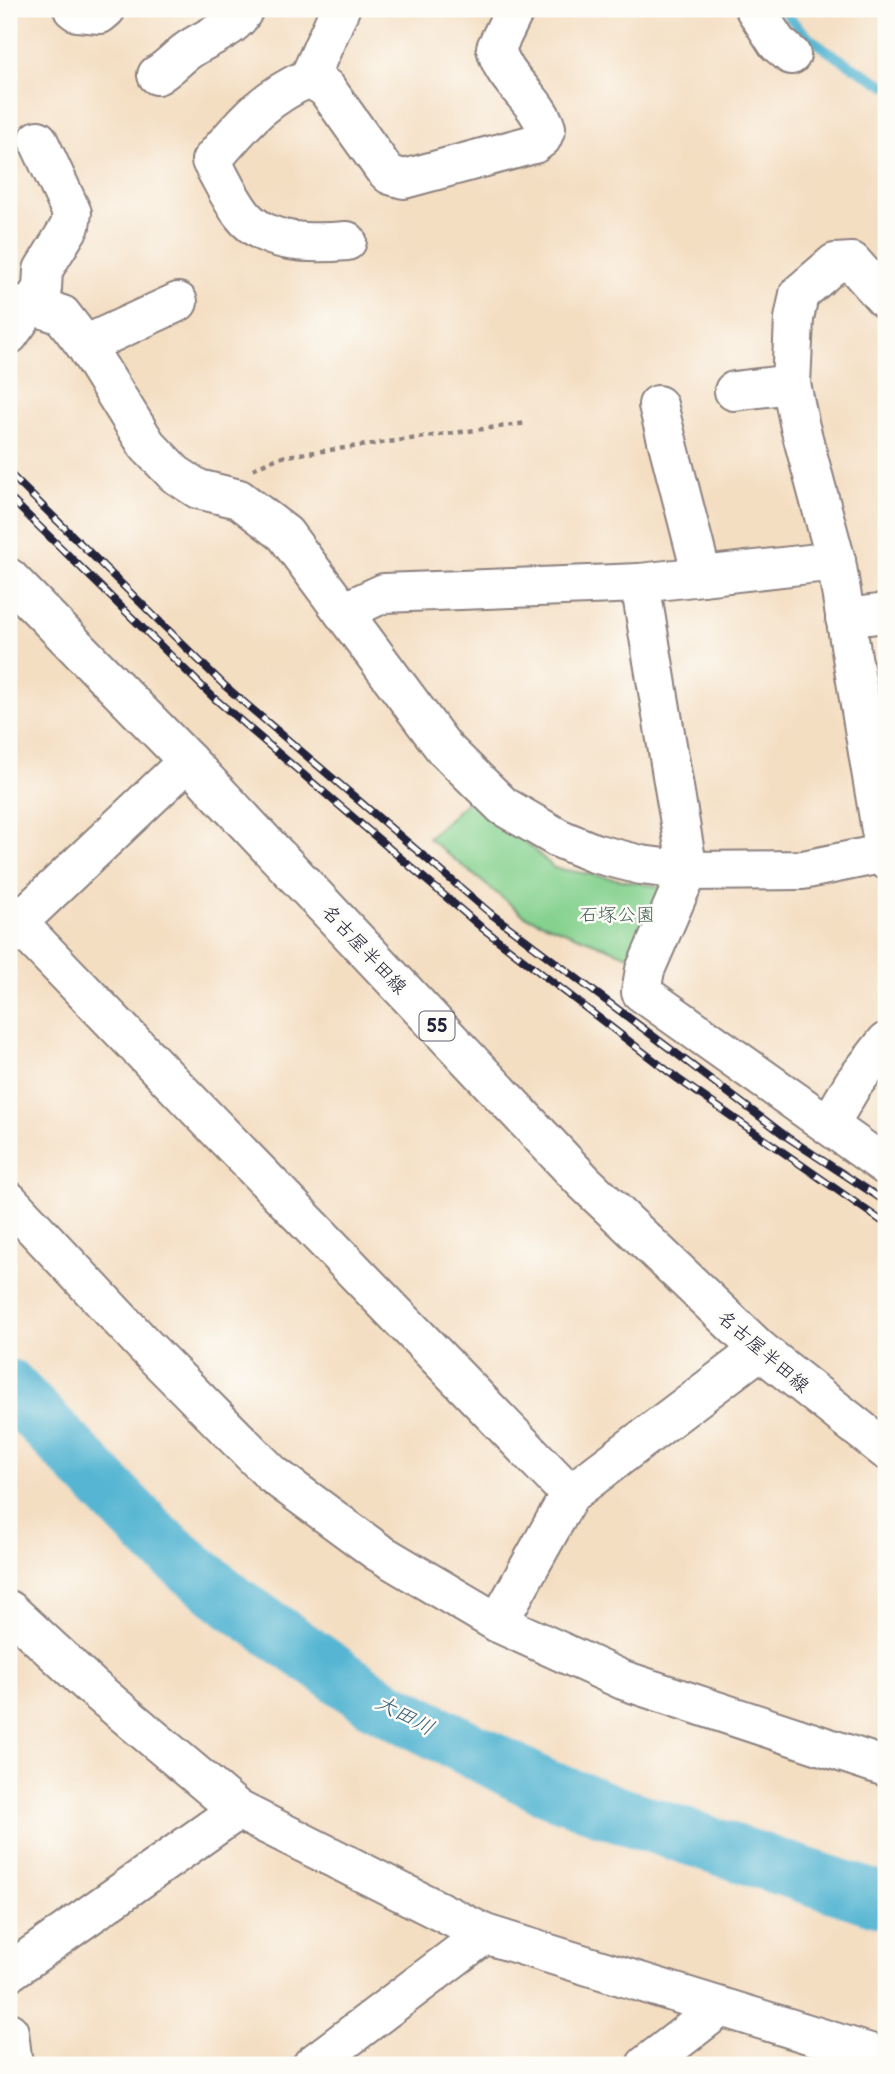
<svg xmlns="http://www.w3.org/2000/svg" width="895" height="2074" font-family="'Balsamiq Sans','Klee One',sans-serif">
<rect width="100%" height="100%" fill="#fdfcf7"/>
<filter id="ink" filterUnits="userSpaceOnUse"><feTurbulence type="fractalNoise" baseFrequency=".0143" numOctaves="2"/><feDisplacementMap in="SourceGraphic" scale="14" xChannelSelector="R" yChannelSelector="G"/><feConvolveMatrix kernelMatrix="1 2 1 2 8 2 1 2 1" color-interpolation-filters="sRGB"/></filter>
<filter id="wash" filterUnits="userSpaceOnUse"><feTurbulence type="fractalNoise" baseFrequency=".00686" numOctaves="4" result="noise"/><feDisplacementMap in="SourceGraphic" scale="28" xChannelSelector="R" yChannelSelector="G"/><feGaussianBlur stdDeviation="1.57" result="paint"/><feColorMatrix in="noise" values="0 0 0 0 0 0 0 0 0 0 0 0 0 0 0 0 0 1.4 0 .05"/><feComposite in="paint" operator="in"/></filter>
<g filter="url(#wash)">
<rect width="100%" height="100%" fill="#f4dec2"/>
<path fill="#85d18e" stroke="#547a64" stroke-width="2" d="M474,795L554,868L673,889L634,958L525,916L428,838Z"/>
<g fill="none" stroke-linecap="round" stroke-linejoin="round">
<path stroke="#54b5d2" stroke-width="10" d="M783,9C807,44 851,65 886,86"/>
<path stroke="#54b5d2" stroke-width="56" d="M9,1387L156,1539L234,1603L375,1701L545,1787L615,1813L886,1902"/>
</g>
</g>
<g filter="url(#ink)">
<g fill="none" stroke-linecap="round" stroke-linejoin="round">
<defs>
<g id="minor">
<path d="M73,9L77,12L100,14L106,9"/>
<path d="M755,9L777,43L791,55"/>
<path d="M157,75C168,69 177,58 187,51C205,37 235,30 244,9"/>
<path d="M309,78L340,9"/>
<path d="M347,241C312,244 264,245 241,213C229,197 221,178 211,161C243,124 263,98 309,78L326,88L383,168L390,175L404,179L534,144L542,138L546,128C536,98 503,80 496,48L515,9"/>
<path d="M886,300L852,262L835,263L799,294L794,319L791,384L800,427L836,561L886,860"/>
<path d="M9,306L32,305L62,315L85,345L147,445L175,474L198,489L239,499L285,534L444,748L503,806L558,838L594,853L641,865L688,871L803,870L886,853"/>
<path d="M9,335L42,289L43,270L70,226L72,213L38,140"/>
<path d="M85,345L178,302"/>
<path d="M734,391L791,384"/>
<path d="M658,405L702,576"/>
<path d="M836,561L640,583L688,871L645,970L641,992L886,1166"/>
<path d="M343,612L384,593L640,583"/>
<path d="M845,618L886,613"/>
<path d="M9,914L570,1494"/>
<path d="M9,931L188,761"/>
<path d="M829,1125L853,1084L886,1042"/>
<path d="M9,1201L144,1345L272,1474L378,1552L498,1623L623,1680L886,1767"/>
<path d="M9,1610L91,1686L238,1810L485,1934L886,2058"/>
<path d="M498,1623L570,1494L760,1350"/>
<path d="M9,1972L238,1810"/>
<path d="M9,2032L13,2065"/>
<path d="M312,2065L485,1934"/>
<path d="M646,2065L721,2007"/>
</g>
<path id="major" d="M9,578L188,761L584,1182L760,1350L886,1450"/>
</defs>
<use href="#minor" stroke="#8b807e" stroke-width="42"/>
<use href="#major" stroke="#8b807e" stroke-width="42"/>
<path stroke="#8b807e" stroke-width="4.5" stroke-dasharray="5 5" stroke-linecap="butt" d="M253,469L267,462L286,456L527,423"/>
<use href="#minor" stroke="#fff" stroke-width="38"/>
<use href="#major" stroke="#fff" stroke-width="38"/>
<defs>
<g id="rail">
<path d="M9,473L225,686L490,913L787,1137L886,1202"/>
<path d="M9,497L214,698L481,927L678,1079L886,1224"/>
</g>
</defs>
<use href="#rail" stroke="#22223b" stroke-width="8"/>
<use href="#rail" stroke="#fdfcf7" stroke-width="5" stroke-dasharray="16" stroke-linecap="butt"/>
</g>
</g>
<g text-anchor="middle" stroke-width="5" stroke-linejoin="round" paint-order="stroke">
<rect fill="#fdfcf7" stroke="#646373" stroke-width="2" x="419.5" y="1011.5" width="35" height="29" rx="5"/>
<g font-size="18" font-weight="bold" fill="#22223b">
<text x="437" y="1032">55</text>
</g>
<g font-size="19" fill="#455f58" stroke="#fdfcf7">
<text x="617" y="921">石塚公園</text>
</g>
<g font-size="19" fill="#22223b" stroke="#fdfcf7">
<text transform="translate(365 949) rotate(47)" y="7">名古屋半田線</text>
<text transform="translate(764 1351) rotate(41)" y="7">名古屋半田線</text>
</g>
<g font-size="21" font-style="italic" fill="#365d77" stroke="#fdfcf7">
<text transform="translate(405 1715) rotate(28)" y="7">大田川</text>
</g>
</g>
<rect width="895" height="2074" fill="none" stroke="#fdfcf7" stroke-width="35"/>
</svg>
